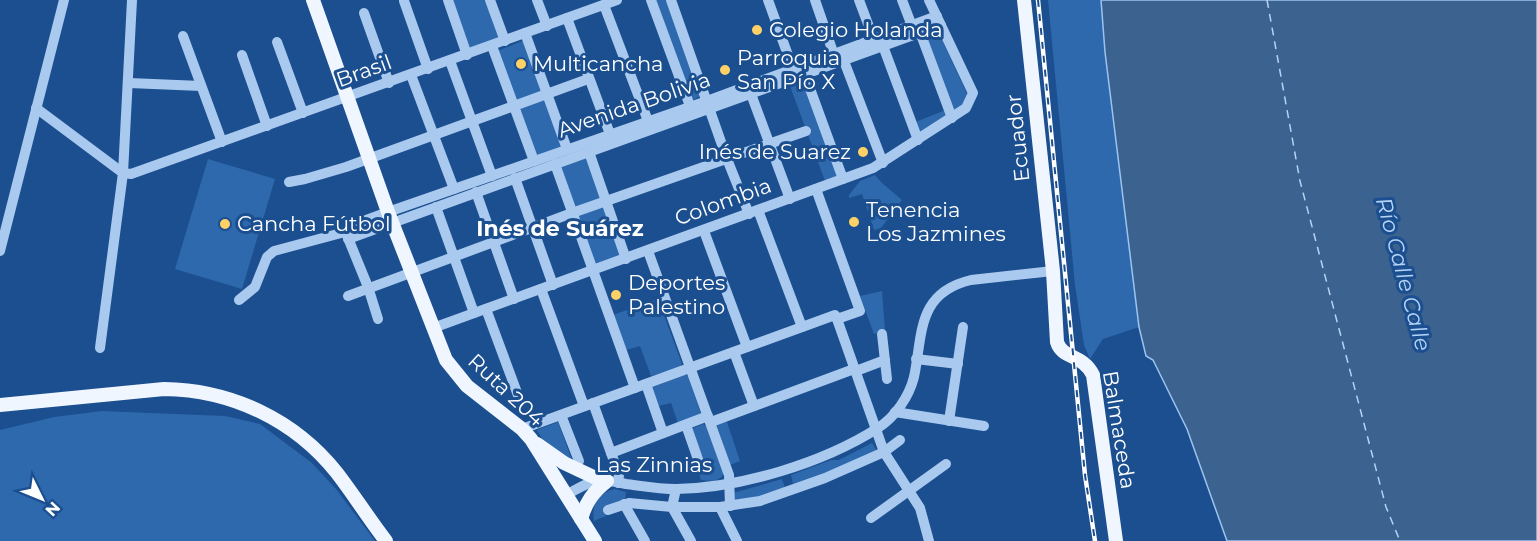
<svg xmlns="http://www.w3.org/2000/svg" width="1537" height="541" font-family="Montserrat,sans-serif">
<rect width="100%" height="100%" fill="#1b4f8f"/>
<g fill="#2e69ad">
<path d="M451,0H487L500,37L469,48Z"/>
<path d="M654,0H667L702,95L691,101Z"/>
<path d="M1048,0H1101L1105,52L1139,327L1103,339L1090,359L1084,345L1075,285Z"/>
<path d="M936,36L942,40L968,96L961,110L918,136L913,123L948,109L925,41Z"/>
<path d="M525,40L564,148L535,159L497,51Z"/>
<path d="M805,81L838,176L825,181L790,86Z"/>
<path d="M587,155L622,255L594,264L558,165Z"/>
<path d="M208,159L275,179L242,289L175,269Z"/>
<path d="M875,175L881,182L902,200L881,228L874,230L862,194L849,198V195L860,181Z"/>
<path d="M882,291L885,331L874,334L860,296Z"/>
<path d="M658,299L682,364L679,368L651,376L640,346L626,350L613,315Z"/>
<path d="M685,375L688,376L701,414L678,423L671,403L659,406L652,387Z"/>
<path d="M102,411L225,416L260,424L312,463L336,489L375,541H0V430L54,417Z"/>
<path d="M726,419L740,461L730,465L716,423Z"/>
<path d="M558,422L572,460L571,463L546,445L537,430Z"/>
<path d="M703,424L706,426L724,473C719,483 710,481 701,480L697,469L702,468L705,463L691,429Z"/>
<path d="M872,443L877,451L874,455L793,484L791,475L831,460H839Z"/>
<path d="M782,479L785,488L766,495L733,502V493Z"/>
<path d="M615,489L626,492L625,499L604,511L606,516L594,521C591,504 598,493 615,489Z"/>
</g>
<path fill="#3c6290" stroke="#9cc4f0" stroke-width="1.5" d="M1101,0H1537V541H1227L1187,429L1153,360L1146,356L1139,327L1105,52Z"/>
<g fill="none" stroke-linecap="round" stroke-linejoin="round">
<path stroke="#b5d3f5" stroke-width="1.5" stroke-dasharray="8 6" stroke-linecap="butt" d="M1267,0L1300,181L1386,507L1400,541"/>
<g stroke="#a9c9ee" stroke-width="10">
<path d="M448,0L467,55"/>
<path d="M490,0L505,41"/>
<path d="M537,0L547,26"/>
<path d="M651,0L690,106"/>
<path d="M671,0L727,159L749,214"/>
<path d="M768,0L793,69"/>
<path d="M815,0L834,55"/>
<path d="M859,0L874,40"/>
<path d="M902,0L912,26"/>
<path d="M404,1L428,69"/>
<path d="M604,5L648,121"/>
<path d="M364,13L389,83"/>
<path d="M567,18L610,134"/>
<path d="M920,32L952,118"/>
<path d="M525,33L567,149"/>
<path d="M183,36L222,142"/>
<path d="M277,42L303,113"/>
<path d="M492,46L534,161"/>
<path d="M883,46L918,140"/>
<path d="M242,55L267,126"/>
<path d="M450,61L492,176"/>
<path d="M844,61L883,163"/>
<path d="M411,75L454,189"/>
<path d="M805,75L843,179"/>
<path d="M129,83L201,86"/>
<path d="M751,94L790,199"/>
<path d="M36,108L123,173L131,174L617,0"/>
<path d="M589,152L626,259"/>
<path d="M555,164L635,388"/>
<path d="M515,178L553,285"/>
<path d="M289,182L305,179L346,167L588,79"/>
<path d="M476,192L514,299"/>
<path d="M436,207L474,313"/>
<path d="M758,210L802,327"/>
<path d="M704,231L747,347"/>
<path d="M345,232L350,226L388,212L707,101L937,16"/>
<path d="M346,233L368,287L378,319"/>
<path d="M348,239L941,25"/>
<path d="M0,251L64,0"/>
<path d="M648,251L729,475L730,506"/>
<path d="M541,289L584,406"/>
<path d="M348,296L572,213L806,131"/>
<path d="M239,300L255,287L267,257L274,251L345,232"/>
<path d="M486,309L519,398"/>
<path d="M837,319L884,452L920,508L929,541"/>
<path d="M433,328L873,168L966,108L973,93L929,0"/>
<path d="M882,334L887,379"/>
<path d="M100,348L123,173L132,0"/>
<path d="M734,352L754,406"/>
<path d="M916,359L958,364"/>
<path d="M856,371L885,360"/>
<path d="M646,384L663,433"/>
<path d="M593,403L619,475L618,483"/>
<path d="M895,412L984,426"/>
<path d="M561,415L579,461"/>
<path d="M949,421L963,327"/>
<path d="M711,422L854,369"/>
<path d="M686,425L700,465"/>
<path d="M522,429L835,315L837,319L860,311L816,189"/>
<path d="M611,453L708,416"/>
<path d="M676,489L672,507L691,541"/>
<path d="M566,495C576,490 587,482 599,480C608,480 617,482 626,484C642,486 659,489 676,489C741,488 823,463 878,428C895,417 909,397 914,377C923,335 916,293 971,280L1053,271"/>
<path d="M624,504L645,541"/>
<path d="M720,507L737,541"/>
<path d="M608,510L629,503L672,507H720L760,501L825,478L884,452L900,440"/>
<path d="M871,518L946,464"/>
</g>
<g stroke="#f0f6ff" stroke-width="14">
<path d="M313,0L388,212L446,360L467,386L522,429L531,439L595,541"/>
<path d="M1024,0L1053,271L1057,342C1062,359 1083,354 1093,375L1116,541"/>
<path d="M0,405L164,389C232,390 295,420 337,473C354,495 369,519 386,541"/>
<path d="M537,444L564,463L600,480"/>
<path d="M581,519C586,502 593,492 607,481"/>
</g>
<defs>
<path id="rail" d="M1038,0L1085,475L1095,541"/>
</defs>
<use href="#rail" stroke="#fff" stroke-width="4.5"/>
<use href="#rail" stroke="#1b4f8f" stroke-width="2" stroke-dasharray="7" stroke-linecap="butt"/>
</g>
<g fill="#ffd166" stroke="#1b4f8f" stroke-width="2">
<circle cx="757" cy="30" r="6"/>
<circle cx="521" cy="64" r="6"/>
<circle cx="725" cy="70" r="6"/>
<circle cx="863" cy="152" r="6"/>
<circle cx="854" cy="222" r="6"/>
<circle cx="225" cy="224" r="6"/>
<circle cx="616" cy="295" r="6"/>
</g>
<g text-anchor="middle" stroke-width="6" stroke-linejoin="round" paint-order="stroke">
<g font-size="21" fill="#fff" stroke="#1b4f8f" text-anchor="start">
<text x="769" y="37">Colegio Holanda</text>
<text x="737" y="65">Parroquia<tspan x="737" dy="24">San Pío X</tspan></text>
<text x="533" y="71">Multicancha</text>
<text x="851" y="159" text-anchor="end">Inés de Suarez</text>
<text x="866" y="217">Tenencia<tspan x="866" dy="24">Los Jazmines</tspan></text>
<text x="237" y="231">Cancha Fútbol</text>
<text x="628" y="290">Deportes<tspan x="628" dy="24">Palestino</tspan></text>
</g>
<g font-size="21" fill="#fff" stroke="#1b4f8f">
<text transform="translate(364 71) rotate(-20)" y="7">Brasil</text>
<text transform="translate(634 105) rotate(-19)" y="7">Avenida Bolivia</text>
<text transform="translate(1018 138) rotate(-96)" y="7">Ecuador</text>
<text transform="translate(723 202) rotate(-20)" y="7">Colombia</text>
<text transform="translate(506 390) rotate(43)" y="7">Ruta 204</text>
<text transform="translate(1119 430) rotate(81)" y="7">Balmaceda</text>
<text x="654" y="472">Las Zinnias</text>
</g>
<g font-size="22" font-weight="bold" fill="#fff" stroke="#1b4f8f">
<text x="560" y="236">Inés de Suárez</text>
</g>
<g font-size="22" font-style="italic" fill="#b5d3f5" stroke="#1b4f8f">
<text transform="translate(1404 274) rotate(75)" y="8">Río Calle Calle</text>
</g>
</g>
<g transform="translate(42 499) rotate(133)" stroke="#1b4f8f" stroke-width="4.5" paint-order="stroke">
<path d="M0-4.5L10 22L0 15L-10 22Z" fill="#ffffff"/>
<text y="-9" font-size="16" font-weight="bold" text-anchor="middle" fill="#ffffff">N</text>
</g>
</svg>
